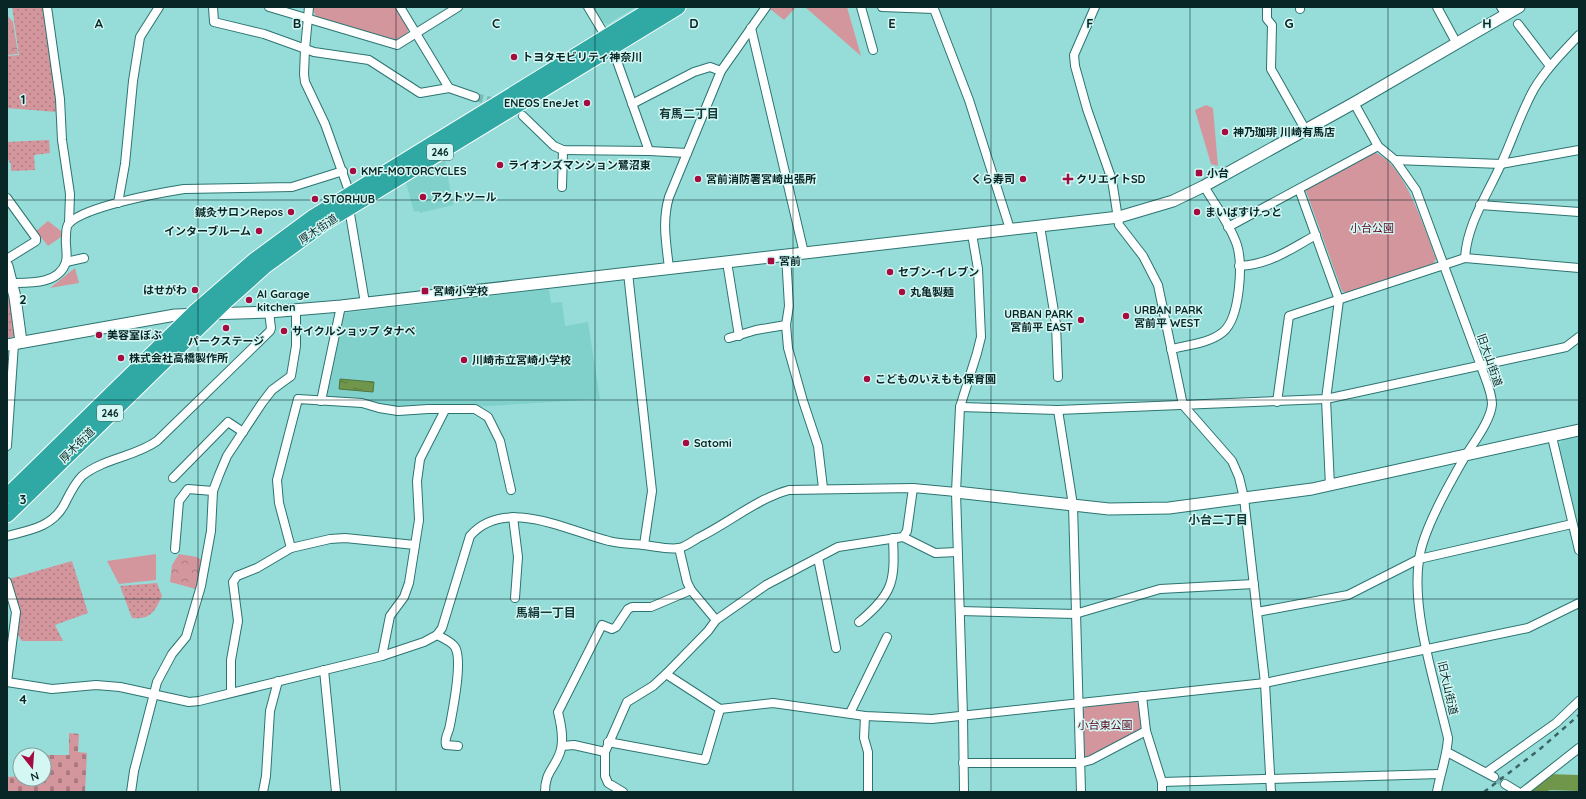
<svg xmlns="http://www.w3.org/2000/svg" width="1586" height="799" font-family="Quicksand,'Noto Sans JP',sans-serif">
<defs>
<pattern id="grass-dots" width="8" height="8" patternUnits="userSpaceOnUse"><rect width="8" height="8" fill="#d4969d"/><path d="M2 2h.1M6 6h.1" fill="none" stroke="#aa7a80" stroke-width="1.8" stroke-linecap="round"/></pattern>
<pattern id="forest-crowns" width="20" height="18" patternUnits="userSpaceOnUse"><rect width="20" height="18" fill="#d4969d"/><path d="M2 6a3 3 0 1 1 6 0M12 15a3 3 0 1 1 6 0" fill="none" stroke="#aa7a80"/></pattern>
<pattern id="cemetery-stones" width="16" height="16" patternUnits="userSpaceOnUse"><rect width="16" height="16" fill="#d4969d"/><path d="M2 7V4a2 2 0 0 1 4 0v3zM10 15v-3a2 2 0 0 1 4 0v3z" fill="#aa7a80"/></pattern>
<pattern id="water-ripples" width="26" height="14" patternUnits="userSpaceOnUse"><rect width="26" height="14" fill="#6f964a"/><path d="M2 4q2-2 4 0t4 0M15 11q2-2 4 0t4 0" fill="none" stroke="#597a3d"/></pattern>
</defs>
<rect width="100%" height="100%" fill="#96ddd9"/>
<g fill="#80d1cc">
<path d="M594,7H636L608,24L602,22Z"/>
<path d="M445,160L453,205L420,213L419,211L414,212L406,183Z"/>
<path d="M549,289L551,303L562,302L565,326L588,322L600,399L490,406L403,408L329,398L326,395L344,313Z"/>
<path d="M1579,436V527L1559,445L1563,439Z"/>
</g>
<g fill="url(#grass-dots)">
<path d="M12,7H46L57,90V112L7,108V56L19,55Z"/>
<path d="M49,140L50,153L34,155L35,170L11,171V164C6,158 7,150 7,142Z"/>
<path d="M7,279L15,334L13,337L7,338Z"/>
<path d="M72,561L88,613L55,625L63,641H22L18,635L20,613L9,579Z"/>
<path d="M157,583L162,596C155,611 151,620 132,618L120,586Z"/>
</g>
<g fill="url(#forest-crowns)">
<path d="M7,15L13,22L18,54L7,55Z"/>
<path d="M179,554L197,557L203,561L196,589L170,582L172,565Z"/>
</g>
<path fill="url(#cemetery-stones)" d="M69,733L79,734L78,752L87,753L85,792H7V777L20,776V779H44V761L46,755H69Z"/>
<g fill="#d4969d">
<path d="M312,7H396L409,27L407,34L396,40L316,17Z"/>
<path d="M772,7H796L784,20L770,9Z"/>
<path d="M805,7H847L861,56Z"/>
<path d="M1206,105L1213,108L1218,166L1211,164L1195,110Z"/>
<path d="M1372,152C1403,158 1426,232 1436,259L1433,264L1347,293L1342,291L1306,191L1308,187Z"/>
<path d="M48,221L61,231V237L48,246L36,231Z"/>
<path d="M75,268L79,283L50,288Z"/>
<path d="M156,554V580L119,584L107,561Z"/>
<path d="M1135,701L1140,705L1142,727L1137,733L1090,758L1085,756L1083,711L1087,705Z"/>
</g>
<path fill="url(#water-ripples)" stroke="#50743f" d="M340,379L374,382L373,392L339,389Z"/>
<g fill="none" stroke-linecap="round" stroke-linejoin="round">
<path stroke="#6f964a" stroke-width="16" d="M1534,792L1547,782L1579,783"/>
<g stroke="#7ab8b5" stroke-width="8" stroke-dasharray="8 4" stroke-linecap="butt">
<path d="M475,97L499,103"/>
<path d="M1494,777L1505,784"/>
</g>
<defs>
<g id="street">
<path d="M47,7L60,99L62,140L70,194L69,223"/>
<path d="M213,7L214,22L264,34L314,52L369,60L420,93L449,88"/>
<path d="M269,7L397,45L458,7"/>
<path d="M309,7L305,49L304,74L305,82L325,124L350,194"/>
<path d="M400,7L449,88L475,97"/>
<path d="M588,7L606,37"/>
<path d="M861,7L873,50"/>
<path d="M882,7L934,9L969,100L1010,229"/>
<path d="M1095,7L1074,55L1075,66L1087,109L1112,180L1119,225L1143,256L1158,285L1183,405L1232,461L1239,477L1244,498L1265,683L1271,792"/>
<path d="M1267,7V19L1272,25L1271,69L1305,129"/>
<path d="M1300,7V9"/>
<path d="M1437,7L1457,44"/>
<path d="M1501,7L1506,15"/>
<path d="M1518,24L1550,66"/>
<path d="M751,28L804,253"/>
<path d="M612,47L649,151"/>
<path d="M1354,103L1378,146L1395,160L1416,190L1481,366C1485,378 1492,392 1492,404C1491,420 1474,442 1466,455C1451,481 1422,531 1419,560C1411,612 1436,686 1448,738C1447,757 1440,774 1437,792"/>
<path d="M632,104L694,72L710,67L721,71"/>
<path d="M523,116L554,146L563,150L649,151L687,153"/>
<path d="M1395,160L1501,164L1579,150"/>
<path d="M562,187L563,150"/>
<path d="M1299,189L1339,300L1326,399L1330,486"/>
<path d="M7,198L36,238V241L7,259"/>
<path d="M118,203L125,164L133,81L140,37L159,7"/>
<path d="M1480,205L1579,212"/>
<path d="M349,208L365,303"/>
<path d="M1040,226L1056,324L1058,377"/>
<path d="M1228,227L1378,146"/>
<path d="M786,255L789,306L786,325L788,348L803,401L818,446L823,488"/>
<path d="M1465,258L1579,268"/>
<path d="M66,262L84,258"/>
<path d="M727,262L739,336"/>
<path d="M1239,266C1271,264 1289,250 1316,235"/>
<path d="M669,268C666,242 662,221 669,197L721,71L766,7"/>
<path d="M628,273L652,491L644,545"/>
<path d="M13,283C31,283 59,284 66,262C68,254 65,245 66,237C66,232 66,226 69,223C87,206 159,193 184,189L292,187L343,171"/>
<path d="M729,338L756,330L786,325"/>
<path d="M1171,349C1188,345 1210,343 1223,332C1240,318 1243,265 1237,245C1230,224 1215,205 1204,186"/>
<path d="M321,401L341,306"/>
<path d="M1277,402L1289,316L1465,258C1467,223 1489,192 1502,162C1513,138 1521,112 1534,89C1546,69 1563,52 1579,35"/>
<path d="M960,407L1058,410L1326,399L1566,347L1579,337"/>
<path d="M1058,410L1073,505L1081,792"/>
<path d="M1552,437L1579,550"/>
<path d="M7,446L14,344"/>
<path d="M173,478L228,422L243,432"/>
<path d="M513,517L518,557L515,598"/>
<path d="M7,536C30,530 52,527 64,505C69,495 74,484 82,476C104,458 135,457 157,441L270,331L271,328L269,312"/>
<path d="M903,537L907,531L913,488"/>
<path d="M291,548L279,503L277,480L298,399L362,403L379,408L398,411L428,409H475L488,417L500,441L511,490"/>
<path d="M679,548L687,582L691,590L716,620"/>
<path d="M175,549L179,501L188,489L213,491"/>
<path d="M818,558L836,648"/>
<path d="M7,582L16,612L7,682"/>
<path d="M960,611L1075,614L1160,589L1254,584"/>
<path d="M1257,612L1348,595L1419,559L1572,524"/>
<path d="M859,622C894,593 895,581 893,538"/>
<path d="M437,635C443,638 452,642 455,647C463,660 453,709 450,725C449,733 444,737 446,745L458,746"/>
<path d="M382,656L390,616L404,597L409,583L419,520L417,481L420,459L445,410"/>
<path d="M324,670L336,792"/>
<path d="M666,674L720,709L773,703L865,716L932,719L1265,683L1528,628L1579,603"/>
<path d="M7,682L52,689L96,685L120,687L189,702L199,701L382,656L424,642L437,635L442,628L470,536C504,496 568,531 609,541C620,544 632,544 643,545C654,546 668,550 679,548C685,547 693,541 698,538C729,523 756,499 789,490L913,488L956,492"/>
<path d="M231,692V660L238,621L233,582L237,576L257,568L291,548L330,539L345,538L415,545"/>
<path d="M1142,696L1146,731L1162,782V792"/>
<path d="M850,713L887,637"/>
<path d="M865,716L864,738L868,752V792"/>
<path d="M608,742L705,760L720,709"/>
<path d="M562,746L574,745L605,752"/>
<path d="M1447,752L1494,777"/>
<path d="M963,763H1080L1091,760L1146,731"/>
<path d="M1487,772L1556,723L1579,701"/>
<path d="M1162,782L1440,774"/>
<path d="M1505,784L1518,792"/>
<path d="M131,792L134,771L157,682L172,654L186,637L201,586L211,531L213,491L219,475L227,456L262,403L272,390L291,376L296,346V310"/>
<path d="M263,792L266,776L270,711L278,681"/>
<path d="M545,792C545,773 553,770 559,755C565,742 561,724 558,712L602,625L612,629L616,627L628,609L632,607H651L691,590"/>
<path d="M623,792L608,783L605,776V752L627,702L653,686L666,674L708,631L716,620L766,585L838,547L903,537L935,553L957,552"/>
<path d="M964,792L963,716L956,492L960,407L977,353L981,337L978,269L972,234"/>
<path d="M1523,792L1579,748"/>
</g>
<g id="secondary">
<path d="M7,266L15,297L21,342"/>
<path d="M7,345L175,315L269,312L341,306L1119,217L1173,201L1204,186L1354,103L1519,7"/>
<path d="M956,492L1109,509L1169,508L1312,489L1579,430"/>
</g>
<g id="highway">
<path d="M7,496L194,313L255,260L312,218L655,7"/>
<path d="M7,515L226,301L265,266L324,223L678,7"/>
</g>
</defs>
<use href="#street" stroke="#2c7471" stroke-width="10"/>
<use href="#secondary" stroke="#2c7471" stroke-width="13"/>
<use href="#highway" stroke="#fff" stroke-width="17"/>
<use href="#street" stroke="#fff" stroke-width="8"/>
<use href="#secondary" stroke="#fff" stroke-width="11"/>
<use href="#highway" stroke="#30a9a5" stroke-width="15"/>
<path stroke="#396664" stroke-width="2.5" stroke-dasharray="5 5" stroke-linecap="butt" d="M1484,792L1540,749L1579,715"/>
</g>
<path fill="none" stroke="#082625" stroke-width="1" stroke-opacity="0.55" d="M198,7V792M396,7V792M595,7V792M793,7V792M991,7V792M1190,7V792M1388,7V792M7,200H1579M7,400H1579M7,599H1579"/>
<g fill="#a50b3f" stroke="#d4f7f4" stroke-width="1.5">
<circle cx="514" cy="57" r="4"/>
<circle cx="587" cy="103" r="4"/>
<circle cx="1225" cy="132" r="4"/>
<circle cx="500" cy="165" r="4"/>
<circle cx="353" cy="171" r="4"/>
<rect x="1195" y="169" width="8" height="8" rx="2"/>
<circle cx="698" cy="179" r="4"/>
<circle cx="1023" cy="179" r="4"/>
<path d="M1066 173h4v4h4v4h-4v4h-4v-4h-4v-4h4z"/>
<circle cx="423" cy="197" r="4"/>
<circle cx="315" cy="199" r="4"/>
<circle cx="291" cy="212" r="4"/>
<circle cx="1197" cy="212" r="4"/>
<circle cx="259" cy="231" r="4"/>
<rect x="767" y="257" width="8" height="8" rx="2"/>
<circle cx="890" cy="272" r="4"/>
<circle cx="195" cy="290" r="4"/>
<rect x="421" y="287" width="8" height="8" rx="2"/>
<circle cx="902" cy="292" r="4"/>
<circle cx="249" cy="300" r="4"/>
<circle cx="1126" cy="316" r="4"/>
<circle cx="1081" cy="320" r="4"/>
<circle cx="226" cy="328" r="4"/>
<circle cx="284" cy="331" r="4"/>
<circle cx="99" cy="335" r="4"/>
<circle cx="121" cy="358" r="4"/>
<circle cx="464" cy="360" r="4"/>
<circle cx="867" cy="379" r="4"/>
<circle cx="686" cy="443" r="4"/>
</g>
<g text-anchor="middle" stroke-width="3" stroke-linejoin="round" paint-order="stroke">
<g fill="#d4f7f4" stroke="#456563" stroke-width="1">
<rect x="427" y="144" width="26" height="16" rx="3"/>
<rect x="97" y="405" width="26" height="16" rx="3"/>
</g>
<g font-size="10" font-weight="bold" fill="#082625">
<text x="440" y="156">246</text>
<text x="110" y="417">246</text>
</g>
<g font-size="11" font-weight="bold" fill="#082625" stroke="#d4f7f4" text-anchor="start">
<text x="522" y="61">トヨタモビリティ神奈川</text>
<text x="579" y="107" text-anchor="end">ENEOS EneJet</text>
<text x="1233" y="136">神乃珈琲 川崎有馬店</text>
<text x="508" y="169">ライオンズマンション鷺沼東</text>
<text x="361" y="175">KMF-MOTORCYCLES</text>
<text x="1207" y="177">小台</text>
<text x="706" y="183">宮前消防署宮崎出張所</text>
<text x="1015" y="183" text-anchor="end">くら寿司</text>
<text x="1076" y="183">クリエイトSD</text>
<text x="431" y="201">アクトツール</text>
<text x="323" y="203">STORHUB</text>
<text x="283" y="216" text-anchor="end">鍼灸サロンRepos</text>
<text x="1205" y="216">まいばすけっと</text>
<text x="251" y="235" text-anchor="end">インターブルーム</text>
<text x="779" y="265">宮前</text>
<text x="898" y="276">セブン-イレブン</text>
<text x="187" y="294" text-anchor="end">はせがわ</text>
<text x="433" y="295">宮崎小学校</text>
<text x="910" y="296">丸亀製麺</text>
<text x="257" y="298">AI Garage<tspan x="257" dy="13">kitchen</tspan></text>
<text x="1134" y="314">URBAN PARK<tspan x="1134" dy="13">宮前平 WEST</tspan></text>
<text x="1073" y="318" text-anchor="end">URBAN PARK<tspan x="1073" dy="13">宮前平 EAST</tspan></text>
<text x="292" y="335">サイクルショップ タナベ</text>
<text x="107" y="339">美容室ぼぶ</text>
<text x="226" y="345" text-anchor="middle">パークステージ</text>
<text x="129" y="362">株式会社高橋製作所</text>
<text x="472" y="364">川崎市立宮崎小学校</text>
<text x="875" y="383">こどものいえもも保育園</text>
<text x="694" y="447">Satomi</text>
</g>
<g font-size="11" fill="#5b0720" stroke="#d4f7f4">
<text x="1372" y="232">小台公園</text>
<text x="1105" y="729">小台東公園</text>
</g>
<g font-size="11" fill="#082625" stroke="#d4f7f4">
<text transform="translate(318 229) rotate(-34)" y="4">厚木街道</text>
<text transform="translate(1490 360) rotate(71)" y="4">旧大山街道</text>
<text transform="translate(77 445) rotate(-45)" y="4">厚木街道</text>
<text transform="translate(1448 688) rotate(77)" y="4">旧大山街道</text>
</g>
<g font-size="12" font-weight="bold" fill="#133938" stroke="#d4f7f4">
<text x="689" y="118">有馬二丁目</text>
<text x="1218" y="524">小台二丁目</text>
<text x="546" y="617">馬絹一丁目</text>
</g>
</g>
<g font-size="13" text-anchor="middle" font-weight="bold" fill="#082625" stroke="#d4f7f4" stroke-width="3" stroke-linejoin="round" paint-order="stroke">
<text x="99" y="28">A</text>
<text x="297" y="28">B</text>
<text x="496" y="28">C</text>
<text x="694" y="28">D</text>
<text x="892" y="28">E</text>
<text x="1090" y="28">F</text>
<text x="1289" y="28">G</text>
<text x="1487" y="28">H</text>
<text x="23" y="104">1</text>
<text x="23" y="304">2</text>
<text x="23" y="504">3</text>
<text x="23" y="704">4</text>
</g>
<rect width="1586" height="799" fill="none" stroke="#082625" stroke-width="16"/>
<g transform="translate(32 767) rotate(163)"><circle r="19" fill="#d4f7f4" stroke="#82a3a1"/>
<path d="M0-3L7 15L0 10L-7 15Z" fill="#a50b3f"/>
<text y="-6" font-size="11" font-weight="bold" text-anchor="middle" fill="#082625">N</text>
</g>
</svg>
